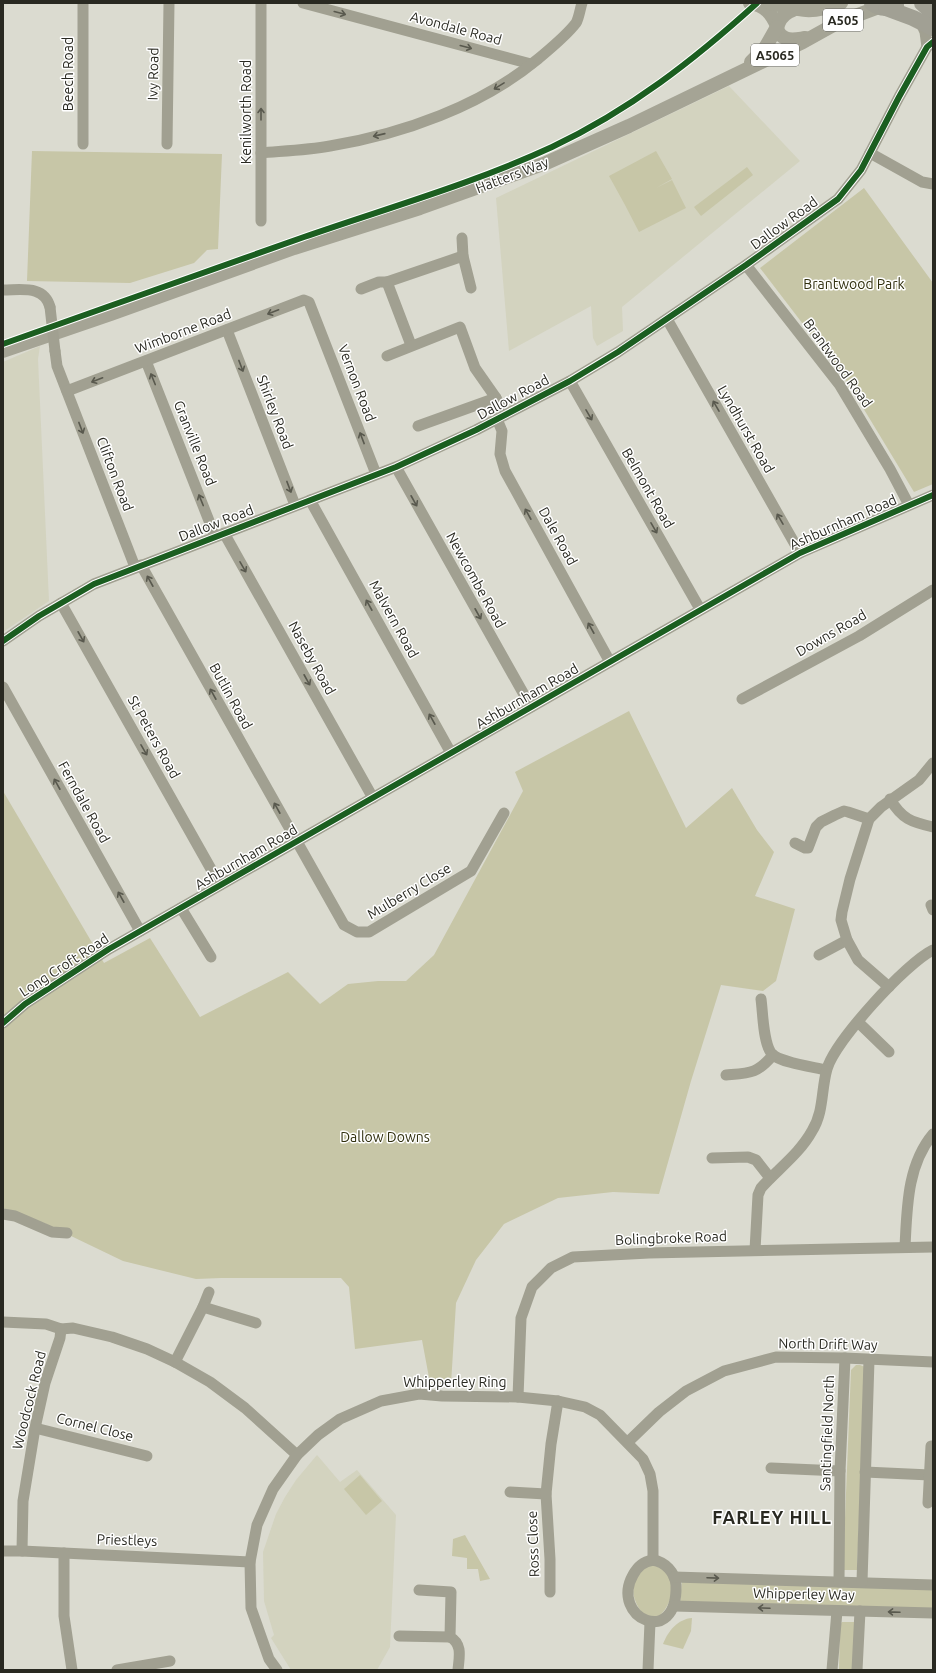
<svg xmlns="http://www.w3.org/2000/svg" width="936" height="1673" font-family="Ubuntu,sans-serif">
<rect width="100%" height="100%" fill="#dbdbd0"/>
<g fill="#d3d3bf">
<path d="M729,86L800,161L622,307L623,331L597,346L593,338L591,306L509,351L496,198Z"/>
<path d="M40,346L38,359L49,601L3,632V362Z"/>
<path d="M317,1455L340,1482L357,1470L396,1515L390,1647L377,1670H291L271,1638L274,1635L264,1601L263,1552L276,1514L285,1497L296,1480Z"/>
</g>
<g fill="#c7c6a7">
<path d="M32,151L222,154L218,249L207,250L194,263L130,283L27,281Z"/>
<path d="M656,151L672,179L656,188L672,180L686,208L639,232L625,205L609,176Z"/>
<path d="M747,167L753,175L701,216L694,207Z"/>
<path d="M864,188L933,283V484L914,492L848,383L760,268Z"/>
<path d="M629,711L686,828L732,788L757,830L774,852L755,896L795,909L776,981L763,991L721,985L691,1081L659,1194L613,1192L558,1198L504,1224L476,1260L456,1303L451,1384L430,1383L422,1340L355,1349L349,1287L341,1278H221L196,1279L123,1261L44,1223L3,1208V791L104,963L150,938L200,1017L288,972L320,1004L348,984L378,981H406L434,955L523,791L515,772Z"/>
<path d="M856,1365H860L865,1367L857,1570H844L843,1568L851,1370Z"/>
<path d="M360,1475L382,1501L366,1515L344,1489Z"/>
<path d="M465,1535L490,1579L480,1581L478,1569H467V1558L452,1556L453,1539Z"/>
<path d="M649,1565L661,1567C664,1570 668,1573 669,1577C676,1591 669,1608 658,1617L644,1615C629,1597 629,1579 649,1565Z"/>
<path d="M682,1580L933,1587V1610L680,1603Z"/>
<path d="M692,1618L691,1631L683,1649L663,1644C668,1631 678,1619 692,1618Z"/>
<path d="M842,1622H856L855,1670H839L840,1625Z"/>
</g>
<g fill="none" stroke-linecap="round" stroke-linejoin="round">
<g stroke="#a1a091" stroke-width="11">
<path d="M83,3V144"/>
<path d="M303,3L531,64"/>
<path d="M920,21L925,32L927,47"/>
<path d="M167,144L169,3"/>
<path d="M261,153C284,151 308,150 330,146C403,134 481,106 538,59C551,48 566,36 576,23C579,18 580,9 582,3"/>
<path d="M870,153L922,182L933,184"/>
<path d="M261,221V3"/>
<path d="M462,238L463,256L471,288"/>
<path d="M746,265L839,384L890,469L909,505"/>
<path d="M361,289L379,282H387"/>
<path d="M3,290C22,290 44,285 50,307"/>
<path d="M667,319L800,553"/>
<path d="M227,330L295,505"/>
<path d="M411,345L387,282L463,256"/>
<path d="M55,351L57,366L135,567"/>
<path d="M387,356L460,327L475,368L496,398L505,415"/>
<path d="M146,361L215,536"/>
<path d="M570,381L700,609"/>
<path d="M67,391L304,300L309,302L376,474"/>
<path d="M497,419L502,431L500,454L505,471L610,662"/>
<path d="M418,426L496,398"/>
<path d="M396,467L531,707"/>
<path d="M310,500L451,753"/>
<path d="M224,533L373,798"/>
<path d="M141,565L344,925L357,932H369L471,871L504,813"/>
<path d="M61,603L220,885"/>
<path d="M3,641L39,616L94,584L396,467L476,430L570,381L618,352L746,265L838,199L861,170L899,97L927,47L933,42"/>
<path d="M3,687L140,931"/>
<path d="M742,699L859,636L933,590"/>
<path d="M890,799C902,819 911,822 933,827"/>
<path d="M795,843L805,848H808L816,827L821,822L835,815L844,811L848,812L869,819"/>
<path d="M931,905L933,910"/>
<path d="M181,908L211,957"/>
<path d="M819,955L847,940"/>
<path d="M889,987L858,960L847,940L841,920L842,912L850,879L869,819L881,807L919,780L933,763"/>
<path d="M761,999C763,1013 763,1044 772,1054C781,1063 814,1067 826,1070"/>
<path d="M858,1022L889,1052"/>
<path d="M3,1023L25,1004L109,949L800,553L933,495"/>
<path d="M726,1075C750,1073 757,1074 773,1055"/>
<path d="M712,1158L748,1157L756,1160L770,1178"/>
<path d="M3,1214L15,1216L52,1232L67,1233"/>
<path d="M905,1247C907,1208 907,1165 933,1134"/>
<path d="M755,1250L758,1195L761,1188C778,1169 800,1153 812,1131C824,1112 821,1090 827,1069C835,1041 906,963 933,950"/>
<path d="M203,1307L209,1292"/>
<path d="M3,1322L46,1324L61,1329L73,1328L112,1337L147,1349L175,1362L210,1382L245,1408L297,1455"/>
<path d="M175,1362L203,1307L256,1323"/>
<path d="M518,1397L521,1318L532,1287L551,1268L573,1257L649,1253L933,1247"/>
<path d="M35,1428L147,1456"/>
<path d="M628,1442L659,1412L686,1391L724,1371L776,1357L845,1358L933,1362"/>
<path d="M771,1468L840,1471"/>
<path d="M865,1472L930,1475"/>
<path d="M510,1492L546,1494"/>
<path d="M928,1503L931,1446H933"/>
<path d="M3,1551H22L250,1562"/>
<path d="M22,1551L23,1501L35,1428L45,1383L60,1338L61,1329"/>
<path d="M64,1553V1616L72,1670"/>
<path d="M653,1560C665,1562 675,1572 676,1585C678,1649 609,1618 633,1575C638,1566 643,1562 653,1560Z"/>
<path d="M674,1577L933,1585"/>
<path d="M839,1582L840,1471L845,1358"/>
<path d="M862,1582L869,1360"/>
<path d="M419,1590L451,1592L450,1637C463,1644 459,1658 458,1670"/>
<path d="M550,1592V1559L546,1494L551,1444L558,1401"/>
<path d="M674,1606L933,1613"/>
<path d="M399,1636L450,1637"/>
<path d="M117,1670L170,1661"/>
<path d="M277,1670L269,1659L251,1608L250,1562L257,1525L273,1489L297,1455L318,1435L340,1419L381,1401L419,1394L442,1396L518,1397L558,1401L585,1407L600,1415L643,1459L650,1474L653,1491V1560"/>
<path d="M648,1670L650,1622"/>
<path d="M832,1670L837,1611"/>
<path d="M857,1670L860,1611"/>
</g>
<g stroke="#a5a495" stroke-width="14">
<path d="M750,3C765,6 771,12 777,26"/>
<path d="M770,3C800,10 810,15 841,3"/>
<path d="M793,10C782,14 769,30 785,38C791,41 798,39 805,38"/>
<path d="M751,62L765,48L777,27"/>
<path d="M3,351L111,314L294,248L420,208L546,163L629,126L803,42L839,22L879,7"/>
</g>
<g stroke="#a1a094" stroke-width="16">
<path d="M872,3C880,9 888,9 896,5"/>
<path d="M922,3L933,13"/>
<path d="M886,8L913,18L933,28"/>
</g>
<path stroke="#a1a091" stroke-width="11" d="M50,307L55,351"/>
<defs>
<g id="cycleway">
<path d="M3,344C104,309 203,272 304,237C387,208 472,184 552,147C630,110 694,60 757,3"/>
<path d="M3,641L39,616L94,584L396,467L476,430L570,381L618,352L746,265L838,199L861,170L899,97L927,47L933,42"/>
<path d="M3,1023L25,1004L109,949L800,553L933,495"/>
</g>
</defs>
<use href="#cycleway" stroke="#fff" stroke-width="8"/>
<use href="#cycleway" stroke="#1b5e20" stroke-width="6"/>
</g>
<defs><path id="oneway-shaft" d="M-6 0H5M1.5-3L5.5 0L1.5 3" fill="none" stroke-width="1.6" stroke-linecap="round" stroke-linejoin="round"/></defs>
<g stroke="#59594e">
<use href="#oneway-shaft" transform="translate(340 13) rotate(15)"/>
<use href="#oneway-shaft" transform="translate(466 47) rotate(15)"/>
<use href="#oneway-shaft" transform="translate(499 86) rotate(148)"/>
<use href="#oneway-shaft" transform="translate(261 114) rotate(-90)"/>
<use href="#oneway-shaft" transform="translate(379 135) rotate(167)"/>
<use href="#oneway-shaft" transform="translate(273 312) rotate(159)"/>
<use href="#oneway-shaft" transform="translate(241 366) rotate(69)"/>
<use href="#oneway-shaft" transform="translate(153 379) rotate(-112)"/>
<use href="#oneway-shaft" transform="translate(97 380) rotate(159)"/>
<use href="#oneway-shaft" transform="translate(716 406) rotate(-120)"/>
<use href="#oneway-shaft" transform="translate(589 415) rotate(60)"/>
<use href="#oneway-shaft" transform="translate(81 428) rotate(69)"/>
<use href="#oneway-shaft" transform="translate(362 438) rotate(-111)"/>
<use href="#oneway-shaft" transform="translate(289 487) rotate(69)"/>
<use href="#oneway-shaft" transform="translate(201 500) rotate(-112)"/>
<use href="#oneway-shaft" transform="translate(414 501) rotate(61)"/>
<use href="#oneway-shaft" transform="translate(528 514) rotate(-119)"/>
<use href="#oneway-shaft" transform="translate(780 519) rotate(-120)"/>
<use href="#oneway-shaft" transform="translate(654 528) rotate(60)"/>
<use href="#oneway-shaft" transform="translate(243 567) rotate(60)"/>
<use href="#oneway-shaft" transform="translate(150 581) rotate(-119)"/>
<use href="#oneway-shaft" transform="translate(369 605) rotate(-119)"/>
<use href="#oneway-shaft" transform="translate(478 614) rotate(61)"/>
<use href="#oneway-shaft" transform="translate(591 628) rotate(-119)"/>
<use href="#oneway-shaft" transform="translate(81 637) rotate(61)"/>
<use href="#oneway-shaft" transform="translate(307 680) rotate(61)"/>
<use href="#oneway-shaft" transform="translate(213 694) rotate(-119)"/>
<use href="#oneway-shaft" transform="translate(432 719) rotate(-119)"/>
<use href="#oneway-shaft" transform="translate(144 750) rotate(60)"/>
<use href="#oneway-shaft" transform="translate(57 784) rotate(-119)"/>
<use href="#oneway-shaft" transform="translate(277 808) rotate(-119)"/>
<use href="#oneway-shaft" transform="translate(121 897) rotate(-119)"/>
<use href="#oneway-shaft" transform="translate(713 1578) rotate(2)"/>
<use href="#oneway-shaft" transform="translate(764 1608) rotate(-178)"/>
<use href="#oneway-shaft" transform="translate(894 1612) rotate(-178)"/>
</g>
<g text-anchor="middle" stroke-width="3" stroke-linejoin="round" paint-order="stroke">
<g fill="#fff" stroke="#696964" stroke-width="1">
<rect x="823" y="9" width="40" height="22" rx="3"/>
<rect x="751" y="44" width="48" height="22" rx="3"/>
</g>
<g font-size="13" font-weight="bold" fill="#292921">
<text x="843" y="25">A505</text>
<text x="775" y="60">A5065</text>
</g>
<g font-size="14" fill="#292921" stroke="#fff">
<text transform="translate(456 28) rotate(15)" y="5">Avondale Road</text>
<text transform="translate(68 74) rotate(-90)" y="5">Beech Road</text>
<text transform="translate(153 74) rotate(-89)" y="5">Ivy Road</text>
<text transform="translate(246 112) rotate(-90)" y="5">Kenilworth Road</text>
<text transform="translate(512 175) rotate(-21)" y="5">Hatters Way</text>
<text transform="translate(784 223) rotate(-36)" y="5">Dallow Road</text>
<text transform="translate(183 331) rotate(-21)" y="5">Wimborne Road</text>
<text transform="translate(838 363) rotate(54)" y="5">Brantwood Road</text>
<text transform="translate(357 383) rotate(69)" y="5">Vernon Road</text>
<text transform="translate(513 397) rotate(-28)" y="5">Dallow Road</text>
<text transform="translate(275 412) rotate(69)" y="5">Shirley Road</text>
<text transform="translate(746 429) rotate(60)" y="5">Lyndhurst Road</text>
<text transform="translate(195 443) rotate(68)" y="5">Granville Road</text>
<text transform="translate(115 474) rotate(69)" y="5">Clifton Road</text>
<text transform="translate(648 488) rotate(60)" y="5">Belmont Road</text>
<text transform="translate(843 522) rotate(-24)" y="5">Ashburnham Road</text>
<text transform="translate(216 523) rotate(-21)" y="5">Dallow Road</text>
<text transform="translate(558 536) rotate(61)" y="5">Dale Road</text>
<text transform="translate(476 580) rotate(61)" y="5">Newcombe Road</text>
<text transform="translate(394 619) rotate(61)" y="5">Malvern Road</text>
<text transform="translate(831 633) rotate(-30)" y="5">Downs Road</text>
<text transform="translate(312 658) rotate(61)" y="5">Naseby Road</text>
<text transform="translate(231 696) rotate(61)" y="5">Butlin Road</text>
<text transform="translate(527 696) rotate(-30)" y="5">Ashburnham Road</text>
<text transform="translate(154 737) rotate(61)" y="5">St Peters Road</text>
<text transform="translate(84 802) rotate(61)" y="5">Ferndale Road</text>
<text transform="translate(246 857) rotate(-30)" y="5">Ashburnham Road</text>
<text transform="translate(409 891) rotate(-31)" y="5">Mulberry Close</text>
<text transform="translate(64 965) rotate(-33)" y="5">Long Croft Road</text>
<text transform="translate(671 1238) rotate(-2)" y="5">Bolingbroke Road</text>
<text transform="translate(828 1344) rotate(1)" y="5">North Drift Way</text>
<text x="455" y="1387">Whipperley Ring</text>
<text transform="translate(29 1400) rotate(-76)" y="5">Woodcock Road</text>
<text transform="translate(95 1427) rotate(14)" y="5">Cornel Close</text>
<text transform="translate(827 1433) rotate(-88)" y="5">Santingfield North</text>
<text transform="translate(127 1540) rotate(2)" y="5">Priestleys</text>
<text transform="translate(533 1544) rotate(-92)" y="5">Ross Close</text>
<text transform="translate(804 1594) rotate(1)" y="5">Whipperley Way</text>
</g>
<g font-size="14" fill="#302f0e" stroke="#fff">
<text x="854" y="289">Brantwood Park</text>
<text x="385" y="1142">Dallow Downs</text>
</g>
<g font-size="18" font-weight="bold" letter-spacing="1" fill="#292921" stroke="#fff">
<text x="772" y="1524">FARLEY HILL</text>
</g>
</g>
<rect width="936" height="1673" fill="none" stroke="#292921" stroke-width="8"/>
</svg>
